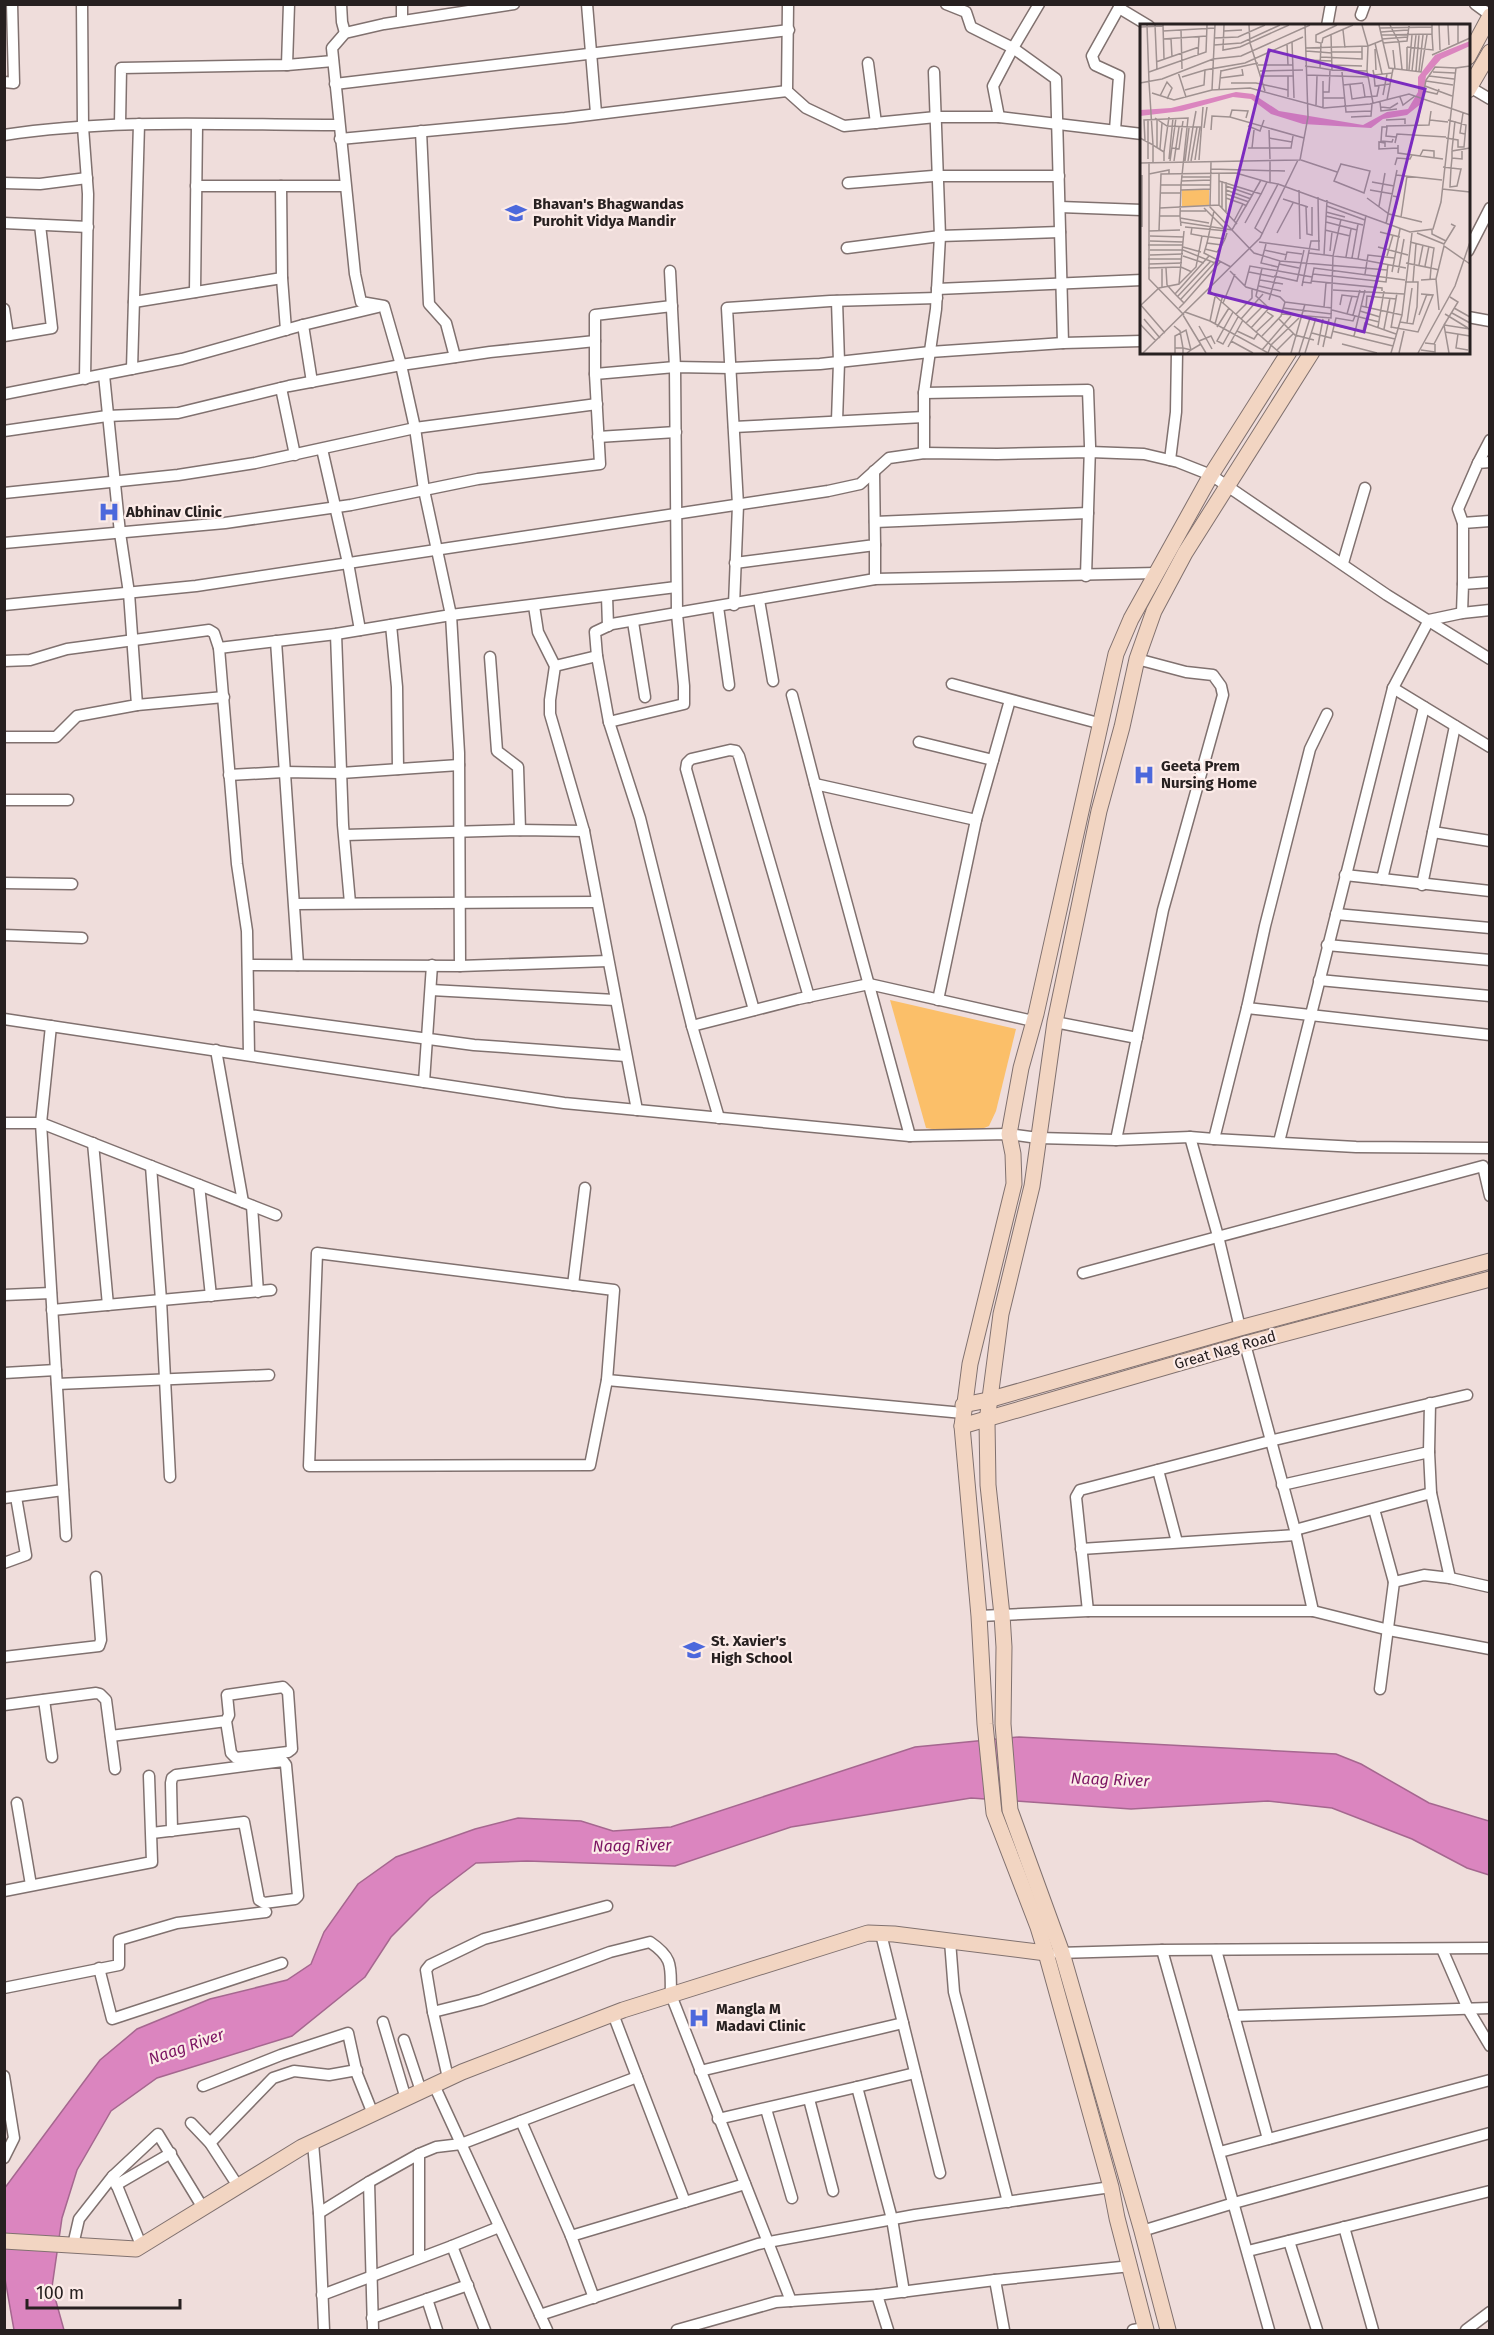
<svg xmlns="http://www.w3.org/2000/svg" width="1494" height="2335" font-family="'Fira Sans',sans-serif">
<rect width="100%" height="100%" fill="#efdddb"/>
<path fill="#fbbf69" d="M890,1000L1016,1029L996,1111L989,1126L967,1135L926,1128Z"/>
<path fill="#db85bf" stroke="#a5678f" stroke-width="1.5" d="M1019,1737L1336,1754L1361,1764L1429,1803L1489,1821V1875L1467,1868L1412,1839L1332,1808L1268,1801L1131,1809L971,1798L791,1827L675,1866L527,1861L476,1863L430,1898L391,1937L365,1977L292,2036L157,2078L111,2111L77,2170L62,2218L52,2287L64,2330H14L5,2279L4,2189L100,2060L137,2029L210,1999L287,1980L311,1964L324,1932L358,1884L396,1857L475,1829L518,1818L581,1821L613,1831L671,1827L915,1747Z"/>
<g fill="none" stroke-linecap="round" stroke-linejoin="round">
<defs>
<g id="street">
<path d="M82,4L83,127L88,194L85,379"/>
<path d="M341,4L342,22L345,33"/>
<path d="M402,4V21"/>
<path d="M587,4L596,113"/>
<path d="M788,4L787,91L806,108L844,126L936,117H999L1142,134"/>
<path d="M946,4L966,12L971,27L1013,48L1056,79L1063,343"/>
<path d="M1475,4L1490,15"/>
<path d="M1119,8L1149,26"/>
<path d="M1361,15L1365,4"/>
<path d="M1327,26L1331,4"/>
<path d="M868,63L876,123"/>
<path d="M287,65L333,61"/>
<path d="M4,82L14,83L12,4"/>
<path d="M335,84L789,30"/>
<path d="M1468,86L1490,99"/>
<path d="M999,117L993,86L1013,48L1039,4"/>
<path d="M120,124L121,68L287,65L289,4"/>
<path d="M1115,130L1119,76L1095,65L1092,56L1121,4"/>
<path d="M421,131L429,304L446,323L455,357"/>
<path d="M4,135C115,118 227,125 338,125"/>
<path d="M340,139L565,118L787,91"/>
<path d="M4,183L40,184L87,178"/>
<path d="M848,183L933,176H1059"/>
<path d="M196,186H345"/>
<path d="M1060,207L1142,210"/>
<path d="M4,223L88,227"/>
<path d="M847,248L940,236L1060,232"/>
<path d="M1468,251L1490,208"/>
<path d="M282,278L286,330"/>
<path d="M937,289L1142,280"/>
<path d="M195,292L197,125"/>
<path d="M837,301L839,362L837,421"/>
<path d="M134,302L282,278L281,186"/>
<path d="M4,309L8,335"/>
<path d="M1468,317L1490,321"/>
<path d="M303,325L312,382"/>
<path d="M4,336L52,328L40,225"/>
<path d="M132,369L139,124"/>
<path d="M595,374L675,367L731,368L820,364L930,352L1063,343L1142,341"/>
<path d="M281,388L295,455"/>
<path d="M924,393L1088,390L1090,446L1086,576"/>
<path d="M4,394L182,359L303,325L378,307"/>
<path d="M734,427L924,417"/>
<path d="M4,431L107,416L178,413L289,386L401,365L490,352L595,341"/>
<path d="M598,437L676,432"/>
<path d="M322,449L348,563L360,630"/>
<path d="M924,453V393L936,309L940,236L934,72"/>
<path d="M1170,460L1176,412L1177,352"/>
<path d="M1478,463L1490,440"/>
<path d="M4,493L178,475L255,463L415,428L597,404"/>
<path d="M875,522L1088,513"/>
<path d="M1463,523L1458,509L1478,463L1490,462"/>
<path d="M4,543L225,523L351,505L478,479L600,464L595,374V315L672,306"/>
<path d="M735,563L875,545L874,471"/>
<path d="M1343,563L1365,488"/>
<path d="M875,579V545"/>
<path d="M1463,584V523L1490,521"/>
<path d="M607,596L608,626"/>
<path d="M759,600L773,681"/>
<path d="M4,605L196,586L828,491L860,484L889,458L924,453L997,454L1090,452L1144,454L1178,462L1211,475L1387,595L1490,659"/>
<path d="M734,605L738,505L727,308L830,301L937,298"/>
<path d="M534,606L538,632L555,666L550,700V714L584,831L637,1110"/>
<path d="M718,607L729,685"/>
<path d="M1462,613L1463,584L1490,582"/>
<path d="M633,622L645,697"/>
<path d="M391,625L397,687L398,769"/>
<path d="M336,634L343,825L350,903"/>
<path d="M276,641L298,965"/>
<path d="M490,657L497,751L518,767L520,830"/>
<path d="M1137,659L1186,672L1213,675L1221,686L1223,695L1163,910L1116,1140L1190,1137L1214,1139"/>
<path d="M4,661L30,660L67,649L209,630L214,633L219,648"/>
<path d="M555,666L597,656"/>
<path d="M952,684L1102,724"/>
<path d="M1393,688L1490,747"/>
<path d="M792,695L826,827L910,1136"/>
<path d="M137,705L224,697"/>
<path d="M609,722L684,704V686L677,614L675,367L670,271"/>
<path d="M4,737H56L77,716L137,705L129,593L120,533L104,375"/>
<path d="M919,742L993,760"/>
<path d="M229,775L284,772L341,773L459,765"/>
<path d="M815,784L976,820"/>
<path d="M4,800H68"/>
<path d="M1433,832L1490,841"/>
<path d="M345,835L520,830L584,831"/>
<path d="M1345,875L1382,879L1424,707"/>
<path d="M1382,879L1490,891"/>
<path d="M4,883L72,884"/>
<path d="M1422,885L1455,726"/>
<path d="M295,904L597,902"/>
<path d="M1336,914L1490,928"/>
<path d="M4,935L82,938"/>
<path d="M1327,945L1490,960"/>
<path d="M248,965L460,966L608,961"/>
<path d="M460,966L459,753L451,615L424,490L415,428L401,365L384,306L361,302L355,274L332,48L345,33L384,24L514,4"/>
<path d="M1319,980L1490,996"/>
<path d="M431,990L615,1000"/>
<path d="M938,1000L976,820L1010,700"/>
<path d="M1247,1008L1265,926L1310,749L1327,714"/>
<path d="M754,1010L686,769L687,763L691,759L730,750L736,751L739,756L809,997"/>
<path d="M249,1015L474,1045L626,1056"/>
<path d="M4,1019L564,1103L910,1136L1009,1134L1038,1138L1116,1140"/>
<path d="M1055,1022L1137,1038"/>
<path d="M51,1026L41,1123L66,1536"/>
<path d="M692,1026L798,999L869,984L1033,1021"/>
<path d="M1490,1035L1247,1008L1214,1139L1356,1147L1490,1148"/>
<path d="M216,1050L243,1202"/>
<path d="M249,1055L247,931L237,864L219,648L336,634L451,615L676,587"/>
<path d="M424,1082L432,965"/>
<path d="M719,1118L692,1026L640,818L609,722L597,656L595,632L612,624L875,579L1157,573"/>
<path d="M4,1123H41L276,1215"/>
<path d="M1190,1137L1218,1236L1240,1328"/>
<path d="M1279,1142L1393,688L1429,620L1462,613L1490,610"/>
<path d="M93,1143L108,1305"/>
<path d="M151,1166L161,1300L170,1477"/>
<path d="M199,1185L211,1296"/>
<path d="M252,1206L258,1292"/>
<path d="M317,1253L614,1290L607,1380L590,1465L309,1466Z"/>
<path d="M1083,1273L1483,1166L1490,1196"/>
<path d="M573,1285L585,1188"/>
<path d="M4,1295L51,1293"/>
<path d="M52,1310L271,1290"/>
<path d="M1245,1344L1295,1530L1313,1611"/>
<path d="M4,1373L56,1370"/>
<path d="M607,1380L963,1413"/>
<path d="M57,1384L269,1375"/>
<path d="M1430,1403L1429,1452L1431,1493L1450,1578"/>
<path d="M1158,1470L1177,1542"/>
<path d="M1282,1485L1429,1452"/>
<path d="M4,1498L63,1490"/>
<path d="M1374,1509L1394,1582"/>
<path d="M1295,1530L1431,1493"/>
<path d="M1081,1549L1296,1535"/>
<path d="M4,1563L26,1555L16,1497"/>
<path d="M1088,1611L1076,1497L1080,1490L1270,1441L1467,1395"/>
<path d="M979,1616L1088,1611H1313L1389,1630L1490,1649"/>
<path d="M4,1657L99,1646L101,1640L96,1577"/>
<path d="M1380,1689L1394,1582L1424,1575L1450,1578L1490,1587"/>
<path d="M44,1700L52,1757"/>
<path d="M4,1705L96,1693L100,1694L106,1700L115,1769"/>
<path d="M111,1736L226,1721L229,1715L227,1695L283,1687L288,1692L292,1749L288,1752L236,1758L231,1753L226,1721"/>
<path d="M17,1803L31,1885"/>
<path d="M152,1833L244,1822L259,1900L264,1903L295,1899L298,1896L286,1765L283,1761L176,1775L172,1778L171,1783L172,1831"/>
<path d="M4,1891L152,1862L149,1776"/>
<path d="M881,1934L940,2173"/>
<path d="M950,1941L954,1992L1008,2202"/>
<path d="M1442,1949L1468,2009L1490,2046"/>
<path d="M1162,1950L1269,2330"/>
<path d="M1216,1950L1268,2139"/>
<path d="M1058,1953L1162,1950L1490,1948"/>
<path d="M99,1968L112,2019L282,1963"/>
<path d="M4,1988L119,1965V1940L177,1923L266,1912"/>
<path d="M433,2012L481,2000L610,1952L650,1942C675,1959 670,1968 671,1995L791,2301"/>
<path d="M613,2014L637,2077"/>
<path d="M1234,2016L1490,2008"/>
<path d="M383,2022L406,2099"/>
<path d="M404,2040L421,2091"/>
<path d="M700,2071L903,2023"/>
<path d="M4,2076L14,2138L4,2158"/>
<path d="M448,2078L433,2012L426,1970L430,1965L484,1939L607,1906"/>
<path d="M434,2085L547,2330"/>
<path d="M203,2086L281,2055L348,2033L357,2074L373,2114"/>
<path d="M809,2099L833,2191"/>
<path d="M766,2109L792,2198"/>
<path d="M718,2119L857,2087"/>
<path d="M191,2123L210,2143L238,2186"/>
<path d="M210,2143L273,2078L294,2071L329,2075L357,2070"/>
<path d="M313,2143L319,2213L324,2330"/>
<path d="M1220,2152L1490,2080"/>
<path d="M113,2176L141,2245"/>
<path d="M369,2182L373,2330"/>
<path d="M116,2185L171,2153"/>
<path d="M319,2213L369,2182L419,2154"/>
<path d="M1344,2227L1373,2330"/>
<path d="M1142,2231L1234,2203L1490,2133"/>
<path d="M571,2236L521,2121L637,2077L685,2202"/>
<path d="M1289,2241L1317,2330"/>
<path d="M73,2245L79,2219L112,2177L158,2134L203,2208"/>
<path d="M452,2246L499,2227"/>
<path d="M1248,2251L1490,2191"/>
<path d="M419,2258V2154L436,2147L461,2144L521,2121"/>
<path d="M904,2292L892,2219L857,2087L915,2073"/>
<path d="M322,2295L452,2246L485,2330"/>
<path d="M594,2298L571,2236L745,2184"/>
<path d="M427,2299L437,2330"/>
<path d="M540,2315L758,2244L915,2215L1111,2187"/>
<path d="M372,2318L468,2285"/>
<path d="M677,2330L776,2302L877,2295"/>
<path d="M888,2330L877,2295L995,2280"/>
<path d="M1004,2330L995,2280L1131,2266"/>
<path d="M1133,2330L1145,2328"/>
<path d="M1466,2330L1490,2312"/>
</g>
<g id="secondary">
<path d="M1468,57L1490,16"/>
<path d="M1468,90L1490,52"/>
<path d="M963,1405L988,1400L1240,1328L1490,1261"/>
<path d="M962,1426L1245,1344L1490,1279"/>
<path d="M4,2241L136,2249L302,2147L462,2072L623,2010L868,1933L894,1934L1046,1953"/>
<path d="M1146,2330L1117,2218L1111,2187L1046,1953L1038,1927L994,1813L985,1724L979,1616L962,1426L970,1364L1014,1184L1013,1154L1009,1134L1021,1068L1036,1014L1116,654L1131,619L1211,475L1289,352"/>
<path d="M1168,2330L1142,2231L1062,1953L1010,1810L1003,1724L1004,1647L1002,1615L988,1485L987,1421L1001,1314L1032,1186L1055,1022L1099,811L1122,727L1137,659L1154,611L1185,553L1312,352"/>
</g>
</defs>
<use href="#street" stroke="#80716f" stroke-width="13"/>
<use href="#secondary" stroke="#80716f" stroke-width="17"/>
<use href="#street" stroke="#fff" stroke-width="10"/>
<use href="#secondary" stroke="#f2d5c2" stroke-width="15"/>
</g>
<defs>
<symbol id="school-bare" viewBox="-9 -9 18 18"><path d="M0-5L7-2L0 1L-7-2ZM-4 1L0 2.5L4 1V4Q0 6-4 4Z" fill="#4c68dc" stroke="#fcebe8" stroke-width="2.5" paint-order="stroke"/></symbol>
<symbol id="hospital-bare" viewBox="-9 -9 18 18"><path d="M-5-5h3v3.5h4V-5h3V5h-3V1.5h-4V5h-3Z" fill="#4c68dc" stroke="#fcebe8" stroke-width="2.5" paint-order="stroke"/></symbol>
</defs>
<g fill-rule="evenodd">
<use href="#school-bare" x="501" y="198" width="30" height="30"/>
<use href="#hospital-bare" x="94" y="497" width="30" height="30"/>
<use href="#hospital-bare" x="1129" y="760" width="30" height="30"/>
<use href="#school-bare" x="679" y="1635" width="30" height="30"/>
<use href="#hospital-bare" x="684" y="2003" width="30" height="30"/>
</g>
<g text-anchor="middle" stroke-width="4.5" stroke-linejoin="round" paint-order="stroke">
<g font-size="15" font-weight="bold" fill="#272020" stroke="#fcebe8" text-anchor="start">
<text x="533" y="209">Bhavan's Bhagwandas<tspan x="533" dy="17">Purohit Vidya Mandir</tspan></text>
<text x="126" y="517">Abhinav Clinic</text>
<text x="1161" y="771">Geeta Prem<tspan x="1161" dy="17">Nursing Home</tspan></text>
<text x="711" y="1646">St. Xavier's<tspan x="711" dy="17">High School</tspan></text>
<text x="716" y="2014">Mangla M<tspan x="716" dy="17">Madavi Clinic</tspan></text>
</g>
<g font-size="15" fill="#272020" stroke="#fcebe8">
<text transform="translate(1225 1350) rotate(-16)" y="5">Great Nag Road</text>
</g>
<g font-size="16" font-style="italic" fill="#7b1462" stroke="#fcebe8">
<text transform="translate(1110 1779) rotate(2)" y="6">Naag River</text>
<text transform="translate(632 1845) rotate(-1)" y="6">Naag River</text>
<text transform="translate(186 2046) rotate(-19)" y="6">Naag River</text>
</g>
</g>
<g transform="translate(1140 24)">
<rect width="330" height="330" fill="#efdddb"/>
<path d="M69,165V182H42V166Z" fill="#fbbf69"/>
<path d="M330,17V22L301,35L286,52L282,79L267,91L243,95L231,104L163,100L131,90L111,75L93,73L42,87L0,92V86L31,84L96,68L113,70L139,87L223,101L247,88L268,85L278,68V53L295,31Z" fill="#db85bf"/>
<path fill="none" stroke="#9f9190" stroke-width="1.5" d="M7,1L9,58M15,1L17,46M23,1L24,35M75,1L72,66L110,64L184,84L230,80L269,70L330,91M84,1L83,26L100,23L149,1M109,1L110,19L125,67M222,1L228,22L243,16M239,1L249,44L281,48L287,11M250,1L253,7L268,6M299,1L300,26M308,1L309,21M318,1V20M0,3L23,2M240,4L292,3M41,6L42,45M203,6L205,24M23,7L75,4M84,7L102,6M241,8L253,7L259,18L262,45M242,11L292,10V1M74,14L98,13L125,1M23,15L67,12M31,15L32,33M242,15L268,13M152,18L154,74M182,19L183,14L213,1M235,19L242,50M243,19L267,17L269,2M147,20L148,41M74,21L101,19L140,1M267,23L293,26L292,10M267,23V46M166,24L228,22L227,47L233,79M235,25L236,46M253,26L255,45M166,27L192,29M192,28H222M58,31L59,13M292,31L330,14M181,33L222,35V23M166,36L192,37M16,38L59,23M118,41H153M192,41L222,42M165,42L180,44L181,19L176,18V11L197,1M180,44L192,46L191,11M192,46L227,47M233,46L234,51L253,49M269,46L272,11M81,47L118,39M120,47L163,46M272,47L276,11M276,47L279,11M279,47L283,11M9,48L66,28L67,1M38,48L46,73M202,48L206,88L231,87M293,48L315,49M166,51L228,53M234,51L235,62L250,60M121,52H153M148,52V73M289,52L314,55M42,53L65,46M80,54L103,51L102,45M286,57L313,61M0,59L22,55L73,35L101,32L170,1M91,59H116L148,66M203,61L223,59M210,61L212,75L225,73L223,60M285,62L312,72M45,66L64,61L65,46L105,39L163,13M79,66L81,46M284,67L297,70L299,65M183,68H189L190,46M12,69L34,76L72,66M243,71L247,50M20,72L27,58L32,64L27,75M225,73L237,72L239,62M260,73L263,81L275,72M183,74H205M247,76L253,45M240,78L241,87L257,85M176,81L177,52M183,83V57M241,83L250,84L258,79M323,89L320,109L325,110M90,93L92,86L108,87L106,94M211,93L231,92L232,80M15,94L27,102L53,103L56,87M8,95V135M246,96L265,95V100M290,96L308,98M277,101L286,56L295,43L316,44M108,102L120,107L124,96M246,102L289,101L291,87M64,104L67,83M71,106L72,92L90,93L164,114M129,106L130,135M0,114L13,121L9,58M129,114L152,118M306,114L318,116V123H324L326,101L308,96M253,115L252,118L241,117L242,103H247L246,112L256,113M5,117L4,96L48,94L41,161H21M255,119L257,110L306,113M258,121V129L303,135M17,123V96M245,123V119L239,118V125L258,124M32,124L39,125L43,97M108,124H151L153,112M112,124L114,106M20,125L22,99M312,126L315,97M322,127V135L312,134V127L330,124M24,128L29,93M280,132L283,126L294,127V133M29,135L33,94M59,136L63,83M161,136L197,148M30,137L36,94M34,137L39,103M45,137L49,104M48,137L53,103H60L55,136M51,137L57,103M130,137V158M9,138V255L44,291M13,138V121L24,128V137M71,138L70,183L114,229L140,237L247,246M0,139L160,136L168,93L165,1M201,140L230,147L224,169L194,157ZM255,141L257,134L270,135L272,131M303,143L311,144L320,145H321L317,162L310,163L311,144L312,134M71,145L145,147M79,149V181L97,200M9,150L29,146V150M256,151L302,156M41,153H71M41,157L71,156M232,158L254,162M138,160L270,208L293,205L301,178L316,44L330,42M86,162L112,171M302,165L330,168M41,166L71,165M86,166L111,175M159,166L160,215M230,166L253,170M21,169H41M86,170L109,178M253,172L258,173L254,191M86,174L103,180M227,174L249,190L282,198M143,175L168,183M187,182L225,196M239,182L245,149M166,183L167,210L172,211V183M20,184L79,181M64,184L84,204M82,184V157M40,187H66M74,187L67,219L82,221L85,215M186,188L205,193M86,189V158M20,192H40L41,202M40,192L41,161H71M186,192L223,201M261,193L267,152M40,194L69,199M94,197L103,180L107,182M40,198L92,206L121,156M186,198L217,206M105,199L121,170M246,200L257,146M2,203V151M45,203L87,207M52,203L51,210L62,212L85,215L87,209M292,205V210L306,217M185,206L210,212M9,207L40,206M19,207L21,150L96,149L127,158L121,170L79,157M240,208L260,213M137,209L153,179M277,209L304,220L315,202L311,200M123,210L115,204L138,160L127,158M10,212L44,213M10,217L43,218M119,218L179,226L178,173M67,219L64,229L91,243M126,220L121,239L138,243M8,221H43M43,223L61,228M238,223L268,231M65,225L77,228L82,221M10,226H43L75,239M124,226L147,231M190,227L192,208M169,229L218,235L226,191M10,231L43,230M184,231L187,176M43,232L64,239M247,232L253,211M206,233L211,205M212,234L218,200M8,235H42M218,235L266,244M145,236L147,228L162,230M266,239L291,244L294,224L270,218M9,240L42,239M139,240L159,244M279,241L283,221M285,242L289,222M8,244L41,243L52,248M22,244V263M26,244L27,261L35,270M90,247L106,263L140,273L145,278L141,292L122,312M109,248L134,253M252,248L260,205M258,249L264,215M173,250L246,258L248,240M225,250L228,231L254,234M134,252L157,257L164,226M296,255L299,286M120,256L143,260M281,256L296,255L304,222L330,240M290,256L291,244L299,246M171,257L242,264V267M162,258L171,259L174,244L265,256M273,258L276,220M39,260L56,243L62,212M105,261L110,242L172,253M119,262L141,267M162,262L171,217H180M193,266L264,270M70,267L83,279L95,250M38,272L71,237M310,273L318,278L304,301L330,305M41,275L77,236M129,276L140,237M145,278L192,284M44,279L81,237M83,279L140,329M0,280L25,309M200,281L202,271L218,273M0,282L19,264L39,260L44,207M221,282L262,291M184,283L186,259M226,283L227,272L256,275M39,284L44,279L35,270L69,232M143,284L192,290M314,284L330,293M192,286L239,298M220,287L240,293M45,288L70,297L128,329L131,321L159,294M93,288L77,317L83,320L98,293M312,289L330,299M96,290L112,274V265M142,290L191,294L193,232L201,195M207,290L212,272M305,290L328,304M43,291L66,329M213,291L220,266M279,291L287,270M4,295L20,314M101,295L123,270M139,295L155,311L174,316M70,297L75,273M260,298L273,300L277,283L278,258H265M106,299L124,281M267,299L272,264M0,300L16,317M75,300L83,271M194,301L255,315M34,302L40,307L43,324H35V329M59,302L72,325M77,303L89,284M238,303L244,267M251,303L278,308L293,271L281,270M111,304L129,284L116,272L122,244M251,304L257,269M244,305L250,274M97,307L114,315L118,309M192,307L253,322M223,307L225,299L256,310M116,308L133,292L127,288M305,308L330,312M172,309L191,314L196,294L213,297L215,292M318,310L316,324L328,326M214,312L225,266M59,317L71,312L75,320M91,317L113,329M285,319L294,320L304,301L309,329M202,320L237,329M178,321L183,295M88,323L103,296M183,323L189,295M35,324V312L46,306L51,326L47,329M122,326L151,292M137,326L153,310M281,326L295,328V320M3,329L120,214L158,136M43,329V324L51,326L61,320M151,329L165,280M159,329L170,294M165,329L176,294M251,329L262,291L272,209M259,329L264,307M278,329L315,262L330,218"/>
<path fill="#7b2cbf" fill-opacity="0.15" stroke="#7b2cbf" stroke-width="3" d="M129,26L285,65L224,308L69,269Z"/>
<rect width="330" height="330" fill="none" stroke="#272020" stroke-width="3"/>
</g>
<rect width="1494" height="2335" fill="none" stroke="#272020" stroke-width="12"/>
<path d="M27 2299v9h153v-9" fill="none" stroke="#272020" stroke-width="3"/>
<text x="36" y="2299" font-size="18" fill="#272020" stroke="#fcebe8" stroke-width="4.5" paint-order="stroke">100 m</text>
</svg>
